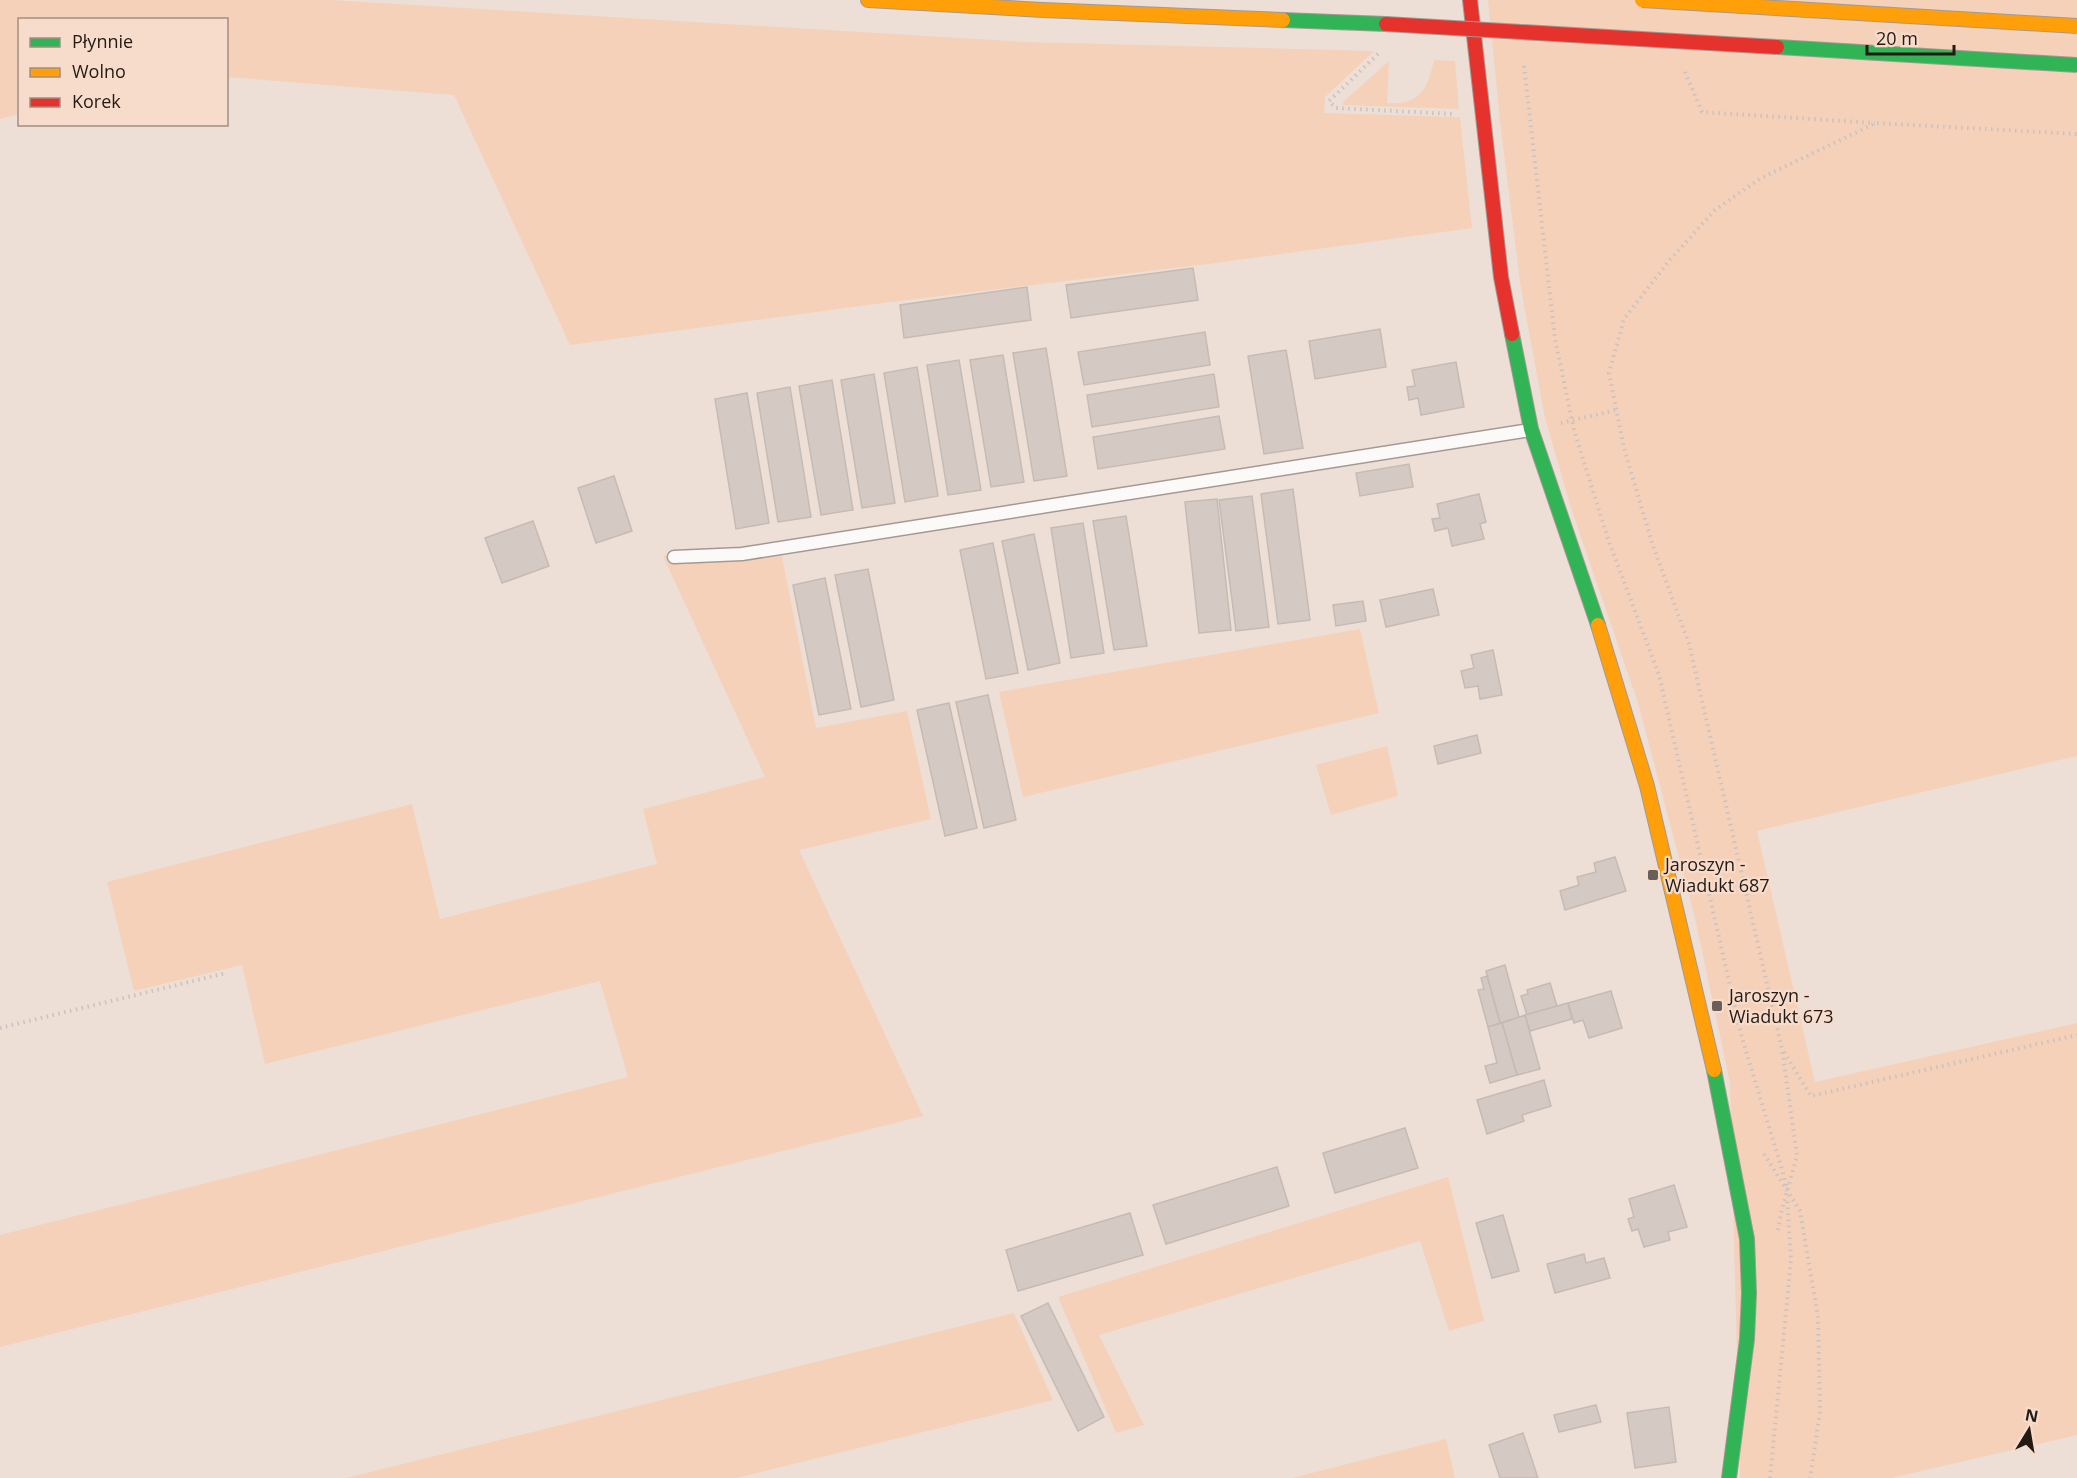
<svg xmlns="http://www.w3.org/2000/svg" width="2077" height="1478" font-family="'Open Sans',sans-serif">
<rect width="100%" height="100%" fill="#eddfd6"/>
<g fill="#f5d1ba">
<path d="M0,0H331L1025,42L1374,51L1325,97L1324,113L1460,117L1472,228L1216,263L883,303L570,345L454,95L227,77L226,20H20L19,114L0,119Z"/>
<path d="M1488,0H2077V756L1757,831L1815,1082L2077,1023V1435L1891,1478H1740L1730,1083L1695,918L1638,703L1571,508L1545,418L1521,289L1500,121Z"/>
<path d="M1434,60L1455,61L1459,109L1343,105V102L1389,61L1387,103C1420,106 1428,88 1434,60Z"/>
<path d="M779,542L816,728L907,711L931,819L799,850L923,1116L0,1347V1235L628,1077L600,981L265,1064L242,965L134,991L107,882L412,804L440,919L657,864L643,809L765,777L663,556Z"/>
<path d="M1360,629L1379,713L1023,797L999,692Z"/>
<path d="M1387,746L1398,796L1331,815L1316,765Z"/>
<path d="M1448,1177L1484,1321L1449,1331L1420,1241L1099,1335L1144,1425L1116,1433L1058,1297Z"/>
<path d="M1014,1313L1053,1400L737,1478H346Z"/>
<path d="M1446,1439L1455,1478H1292Z"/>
</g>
<g fill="#d5c9c3" stroke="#c6bbb4" stroke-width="1.5">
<path d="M1193,268L1198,300L1071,318L1066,285Z"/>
<path d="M1027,287L1031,320L904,338L900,305Z"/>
<path d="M1380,329L1386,367L1315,379L1309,341Z"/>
<path d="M1205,332L1210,365L1084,385L1078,352Z"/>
<path d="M1046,348L1067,476L1034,481L1013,353Z"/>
<path d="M1286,350L1303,448L1264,454L1248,356Z"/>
<path d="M1003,355L1024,482L991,487L970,360Z"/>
<path d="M959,360L981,490L948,495L927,365Z"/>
<path d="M1456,362L1464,407L1421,415L1418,398L1409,400L1407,387L1415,386L1412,370Z"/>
<path d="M917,367L938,496L905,502L884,373Z"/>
<path d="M874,374L895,503L862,508L841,380Z"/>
<path d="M1214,374L1219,407L1092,427L1087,395Z"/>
<path d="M832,380L853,510L821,515L799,386Z"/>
<path d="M790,387L811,517L778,522L757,393Z"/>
<path d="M747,393L769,523L736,529L715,399Z"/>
<path d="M1219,416L1225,449L1098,469L1093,437Z"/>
<path d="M1409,464L1413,487L1360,496L1356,473Z"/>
<path d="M614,476L632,531L596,543L578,488Z"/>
<path d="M1293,489L1310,620L1278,624L1261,494Z"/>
<path d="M1479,494L1486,522L1480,524L1484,539L1452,546L1448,528L1435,531L1432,519L1440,518L1437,504Z"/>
<path d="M1252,496L1269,627L1236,631L1219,500Z"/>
<path d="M1217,499L1231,630L1199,633L1185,502Z"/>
<path d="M1126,516L1147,646L1114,650L1093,521Z"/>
<path d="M533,521L549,566L502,583L485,538Z"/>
<path d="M1083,523L1104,653L1071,658L1051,528Z"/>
<path d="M1034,534L1060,663L1028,670L1002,541Z"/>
<path d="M993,543L1018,673L986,679L960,550Z"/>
<path d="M868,569L894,700L861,707L835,575Z"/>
<path d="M825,578L851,709L819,715L793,585Z"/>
<path d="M1433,589L1439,615L1386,627L1380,600Z"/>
<path d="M1363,601L1366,621L1336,626L1333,605Z"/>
<path d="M1493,650L1502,695L1480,699L1478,686L1465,688L1461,671L1474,668L1471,655Z"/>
<path d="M988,695L1016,820L984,828L956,702Z"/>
<path d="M949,703L977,828L945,836L917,710Z"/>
<path d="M1477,735L1481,753L1438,764L1434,746Z"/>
<path d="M1615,857L1626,891L1565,910L1560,891L1579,885L1577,877L1596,872L1594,863Z"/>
<path d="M1505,965L1519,1017L1500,1023L1486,971Z"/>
<path d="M1487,976L1500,1023L1488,1027L1478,990L1484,989L1481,978Z"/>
<path d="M1550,983L1557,1006L1527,1015L1521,996L1528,994L1527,990Z"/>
<path d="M1611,991L1622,1028L1589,1038L1583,1020L1574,1023L1568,1003Z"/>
<path d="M1568,1003L1572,1019L1530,1031L1525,1015Z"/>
<path d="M1525,1015L1540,1069L1517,1075L1502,1023Z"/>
<path d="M1502,1023L1517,1075L1490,1083L1485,1066L1497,1063L1488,1027Z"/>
<path d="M1544,1080L1551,1106L1522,1115L1524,1121L1487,1134L1477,1100Z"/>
<path d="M1405,1128L1418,1168L1335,1193L1323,1153Z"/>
<path d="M1277,1167L1289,1206L1166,1244L1153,1205Z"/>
<path d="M1674,1185L1687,1227L1668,1232L1670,1240L1644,1247L1638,1229L1632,1231L1628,1219L1634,1217L1629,1199Z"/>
<path d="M1130,1213L1143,1255L1018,1291L1006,1250Z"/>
<path d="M1503,1215L1519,1271L1492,1278L1476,1223Z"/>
<path d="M1584,1254L1586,1263L1604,1258L1610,1278L1555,1293L1547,1264Z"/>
<path d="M1048,1303L1104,1417L1078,1431L1021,1316Z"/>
<path d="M1596,1405L1601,1422L1559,1432L1554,1415Z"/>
<path d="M1669,1407L1676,1462L1635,1468L1627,1413Z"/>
<path d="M1523,1433L1538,1478H1500L1489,1445Z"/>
</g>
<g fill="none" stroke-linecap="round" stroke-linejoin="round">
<defs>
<path id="lane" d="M674,557L742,554L1530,430"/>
<g id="fast">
<path d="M1283,20L1386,24"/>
<path d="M1512,334L1531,429L1598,625"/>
<path d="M1714,1070L1747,1239L1749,1293L1747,1339L1729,1478"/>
</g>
<g id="slow">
<path d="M868,0L1043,10L1283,20"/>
<path d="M1598,625L1647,786L1714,1070"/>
</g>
<path id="jam" d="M1470,0L1501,277L1512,334"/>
</defs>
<use href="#lane" stroke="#a49992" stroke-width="15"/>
<use href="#fast" stroke="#a49992" stroke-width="16"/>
<use href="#slow" stroke="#a49992" stroke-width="16"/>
<use href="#jam" stroke="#a49992" stroke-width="16"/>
<g stroke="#c9c2c0" stroke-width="4" stroke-dasharray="1.5 4.5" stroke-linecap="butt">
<path d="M1378,54L1329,101L1336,108L1454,114"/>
<path d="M1524,66L1555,339L1574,430L1608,539L1659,675L1742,1038L1787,1186"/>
<path d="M1685,72L1702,112L1875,123"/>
<path d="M1561,423L1616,410"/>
<path d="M0,1028L226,973"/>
<path d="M1784,1052L1811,1096L2077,1035"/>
<path d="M1764,1154L1800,1211L1818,1317L1820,1412L1810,1478"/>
<path d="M1778,1230L1782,1209L1797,1156L1782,1049L1689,644L1652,543L1624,448L1609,373L1624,319L1668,262L1715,210L1761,178L1876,123L2077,134"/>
<path d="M1770,1478L1791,1260L1787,1197"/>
</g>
<use href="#lane" stroke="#fcfaf9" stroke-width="12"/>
<use href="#fast" stroke="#30b455" stroke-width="14"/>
<use href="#slow" stroke="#ff9f0a" stroke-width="14"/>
<use href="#jam" stroke="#e5322d" stroke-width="14"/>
<defs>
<path id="fast-bridge" d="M1777,47L2077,65"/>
<path id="slow-bridge" d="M1642,0L2077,26"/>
<path id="jam-bridge" d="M1386,24L1777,47"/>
</defs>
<use href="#fast-bridge" stroke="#a49992" stroke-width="16" stroke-linecap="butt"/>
<use href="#slow-bridge" stroke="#a49992" stroke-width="16" stroke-linecap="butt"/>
<use href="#jam-bridge" stroke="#a49992" stroke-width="16" stroke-linecap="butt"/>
<use href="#fast-bridge" stroke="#30b455" stroke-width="14"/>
<use href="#slow-bridge" stroke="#ff9f0a" stroke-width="14"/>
<use href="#jam-bridge" stroke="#e5322d" stroke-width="14"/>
</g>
<g fill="#6a5f58" stroke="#f7dccc" stroke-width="2">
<rect x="1647" y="869" width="12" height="12" rx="3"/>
<rect x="1711" y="1000" width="12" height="12" rx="3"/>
</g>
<g text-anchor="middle" stroke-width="4.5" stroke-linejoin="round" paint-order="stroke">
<g font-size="18" fill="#241a14" stroke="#f7dccc" text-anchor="start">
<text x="1665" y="871">Jaroszyn -<tspan x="1665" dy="21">Wiadukt 687</tspan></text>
<text x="1729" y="1002">Jaroszyn -<tspan x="1729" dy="21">Wiadukt 673</tspan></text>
</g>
</g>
<rect x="18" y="18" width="210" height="108" fill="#f7dccc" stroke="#a38e82" stroke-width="1.5"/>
<rect x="30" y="38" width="30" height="9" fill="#30b455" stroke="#a38e82" stroke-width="1.5"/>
<text x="72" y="48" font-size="18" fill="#241a14">Płynnie</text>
<rect x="30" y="68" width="30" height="9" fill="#ff9f0a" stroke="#a38e82" stroke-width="1.5"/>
<text x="72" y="78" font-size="18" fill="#241a14">Wolno</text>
<rect x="30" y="98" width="30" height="9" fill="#e5322d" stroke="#a38e82" stroke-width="1.5"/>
<text x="72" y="108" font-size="18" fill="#241a14">Korek</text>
<g transform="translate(2029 1430) rotate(11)" stroke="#f7dccc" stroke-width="4.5" paint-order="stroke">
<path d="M0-4.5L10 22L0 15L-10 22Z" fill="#241a14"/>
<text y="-9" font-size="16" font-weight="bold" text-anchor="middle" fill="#241a14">N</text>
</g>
<path d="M1867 45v9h87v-9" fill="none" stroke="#241a14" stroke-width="3"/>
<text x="1876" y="45" font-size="18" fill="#241a14" stroke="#f7dccc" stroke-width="4.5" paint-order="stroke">20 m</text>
</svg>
